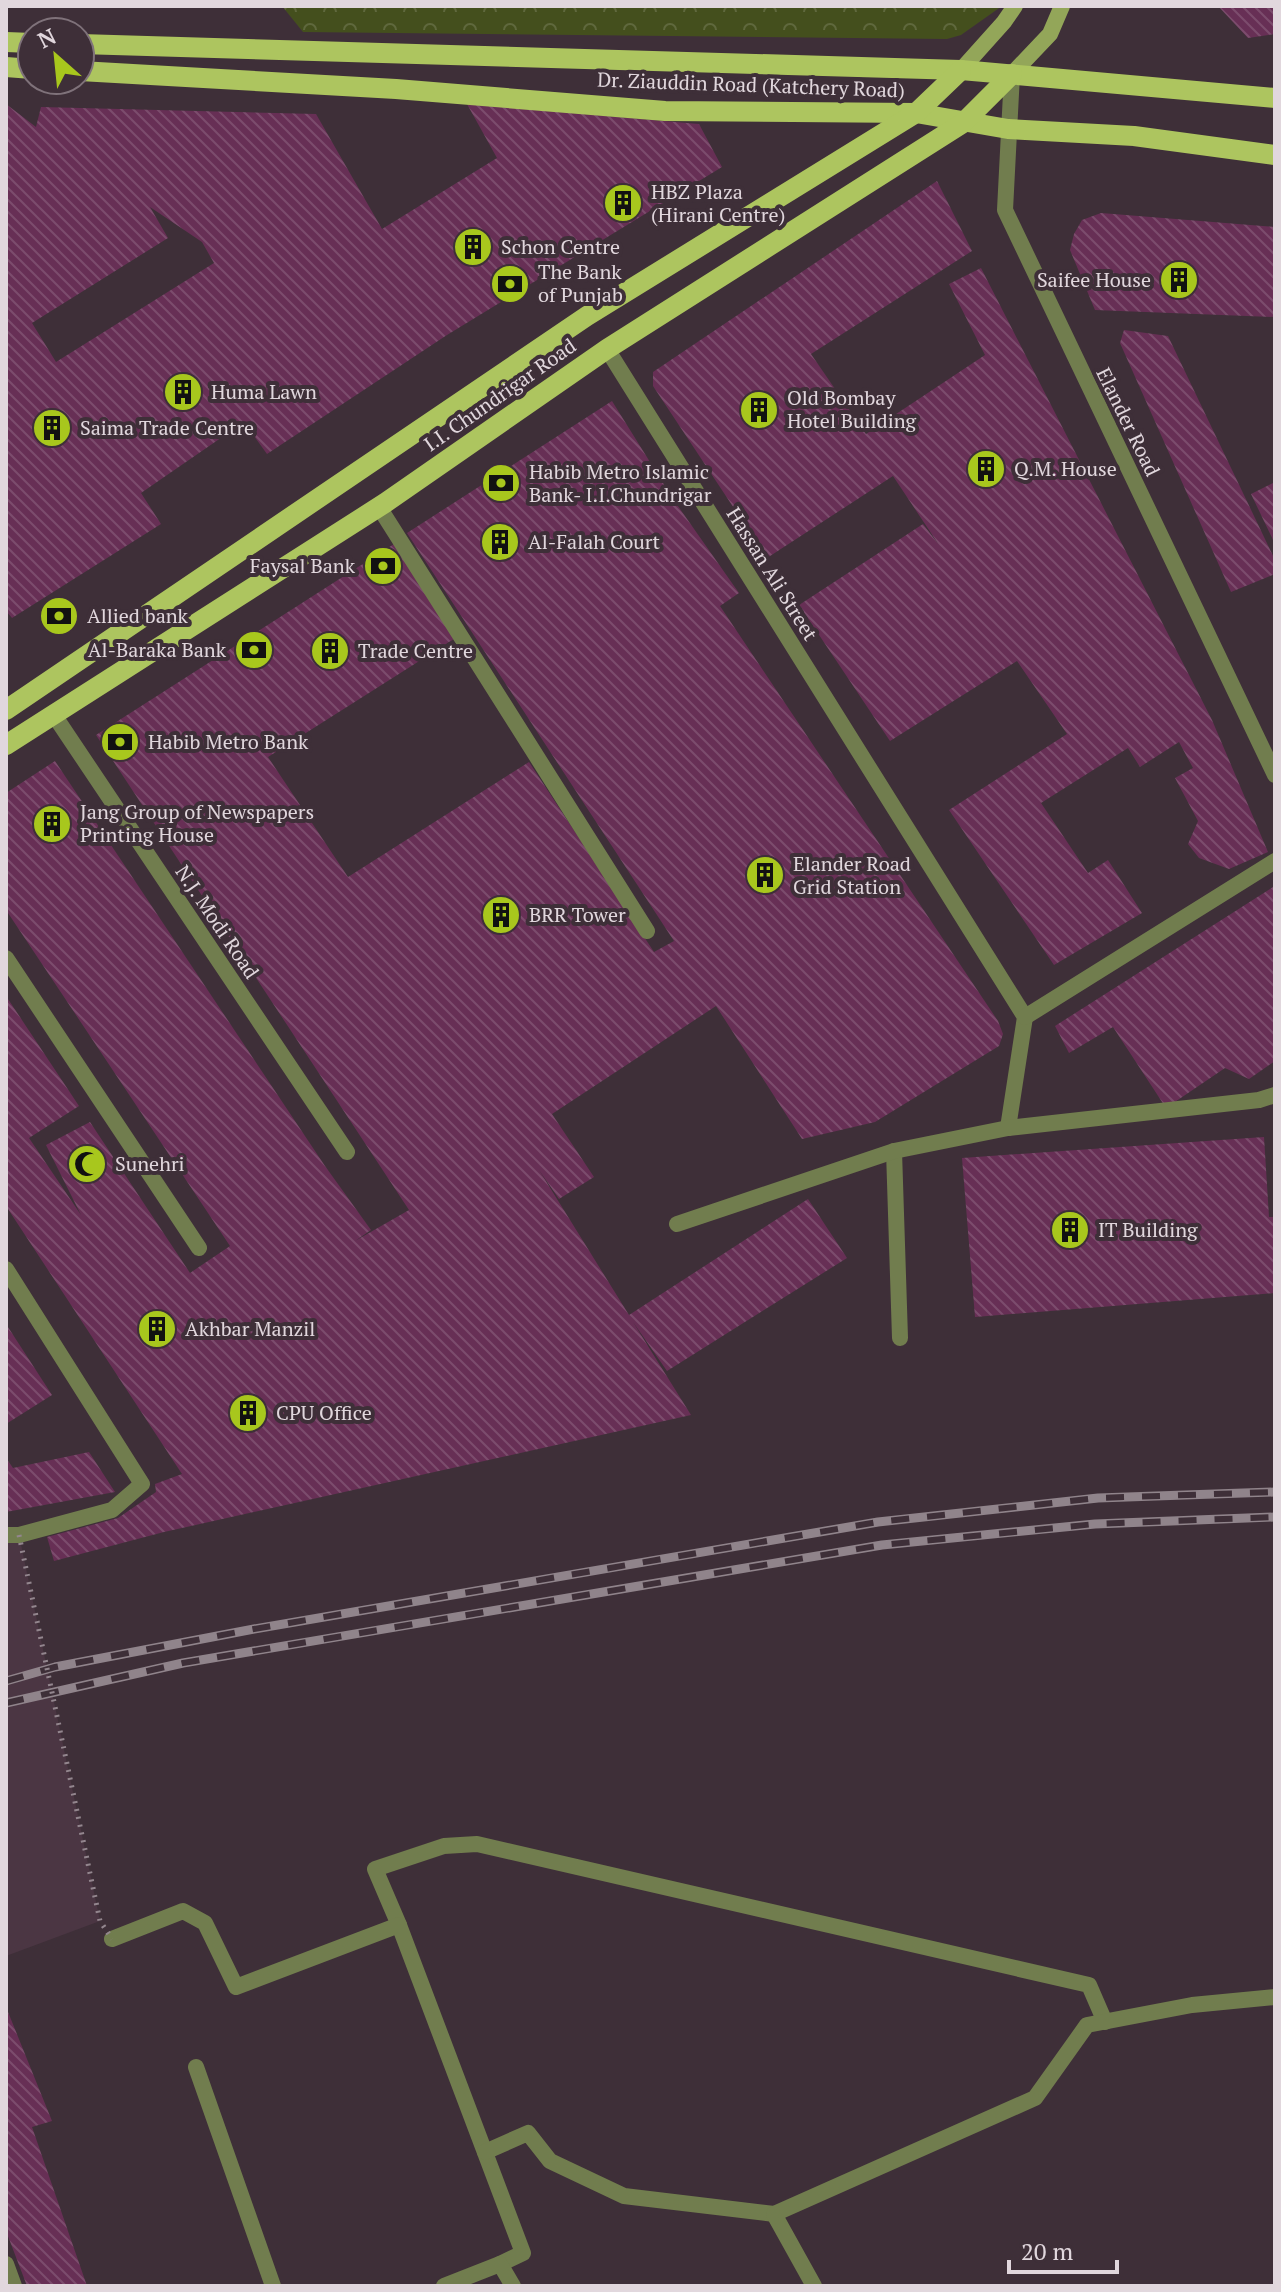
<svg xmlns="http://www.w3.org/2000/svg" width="1281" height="2292" font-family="'PT Serif',serif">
<defs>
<pattern id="park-crowns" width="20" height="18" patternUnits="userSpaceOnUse" patternTransform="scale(2)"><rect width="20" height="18" fill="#444f1d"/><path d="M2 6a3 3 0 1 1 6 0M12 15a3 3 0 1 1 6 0" fill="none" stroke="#5f683d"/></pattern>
<pattern id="building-back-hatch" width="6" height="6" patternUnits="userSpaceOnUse" patternTransform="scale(2)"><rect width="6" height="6" fill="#672f55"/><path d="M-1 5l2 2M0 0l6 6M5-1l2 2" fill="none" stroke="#7c4c6d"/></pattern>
</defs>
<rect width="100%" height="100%" fill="#3e2f38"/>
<path fill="#4b3643" d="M6,1534L19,1535L100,1921L6,1956Z"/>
<path fill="url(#park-crowns)" d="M282,6H1002L961,35L947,39L303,32Z"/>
<g fill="url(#building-back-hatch)" fill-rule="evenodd">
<path d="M1218,6H1275V34L1248,38Z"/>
<path d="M6,104L36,127L41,107L316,114L382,229L497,158L467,104L699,124L722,167L447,335L267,454L244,422L141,493L161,524L12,618L6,611ZM150,207L202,242L214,263L56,362L32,323L168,238Z"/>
<path d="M937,181L972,251L811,354L866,434L985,355L949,284L981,268L1212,720L1268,852L1229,869L1199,858L1188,844L1198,821L1175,778L1193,768L1179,742L1140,767L1128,748L1041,803L1088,873L1108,860L1142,913L1054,965L949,810L1067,734L1017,661L890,741L799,605L923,524L939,545L893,476L767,558L653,386V372Z"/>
<path d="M1101,213L1275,227V317L1095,310L1070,250L1074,234L1082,220Z"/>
<path d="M1124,330L1168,336L1275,560V574L1231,592L1120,343Z"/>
<path d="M612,401L673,499L739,593L720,606L998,1021L1003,1034L999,1046L875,1122L802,1139L716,1006L552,1114L594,1177L559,1199L539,1170L629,1315L808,1199L847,1258L667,1371L633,1322L691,1415L164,1532L54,1561L47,1537L118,1518L156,1492L155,1484L182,1474L6,1206V996L79,1106L29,1138L81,1215L46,1145L90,1122L190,1273L230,1246L6,910V793L55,761L325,1166L371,1230L355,1241L409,1210L96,735L394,544L454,639L268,757L348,877L529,762L654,952L674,941L407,533Z"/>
<path d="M1275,482V544L1251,494Z"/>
<path d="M1273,887L1275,892V1061L1249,1079L1225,1068L1166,1108L1113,1027L1069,1053L1055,1026Z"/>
<path d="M1264,1137L1269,1217H1275V1293L975,1317L962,1158Z"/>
<path d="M6,1324L52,1395L6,1424Z"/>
<path d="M89,1452L115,1492L6,1512V1458L13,1468Z"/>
<path d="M6,2007L52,2121L32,2127L87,2286H27L6,2231Z"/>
</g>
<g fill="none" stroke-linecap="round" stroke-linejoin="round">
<g stroke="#717d4e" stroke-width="16">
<path d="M1012,74L1005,210L1275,775"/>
<path d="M607,349L1025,1017L1008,1128"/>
<path d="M379,507L647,931"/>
<path d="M54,715L347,1152"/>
<path d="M6,958L199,1248"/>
<path d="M1025,1017L1275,861"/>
<path d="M894,1151L900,1338"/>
<path d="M677,1224L894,1151L1008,1128L1259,1100L1275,1095"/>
<path d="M6,1269L142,1484L112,1510L19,1535H6"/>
<path d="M399,1925L375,1869L444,1846L477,1844L1089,1985L1105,2022"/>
<path d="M112,1939L183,1911L205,1923L236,1987L399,1925L523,2253L500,2264"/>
<path d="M196,2067L273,2286"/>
<path d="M485,2152L528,2133L550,2161L624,2196L774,2214"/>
<path d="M6,2264L14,2286"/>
<path d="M444,2286L500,2264L513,2286"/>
<path d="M814,2286L774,2214L1035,2098L1087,2025L1192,2005L1275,1997"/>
</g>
<g stroke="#93a659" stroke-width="16">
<path d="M961,70L1004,22L1015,6"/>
<path d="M1012,74L1050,34L1062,6"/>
</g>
<g stroke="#adc55f" stroke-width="20">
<path d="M6,42L32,43"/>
<path d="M80,44L961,70L1275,98"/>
<path d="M6,67L32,69"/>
<path d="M80,71L396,89L665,111L916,113L1008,129L1134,136L1275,155"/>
<path d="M6,710L587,316L916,113L961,70"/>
<path d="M6,745L385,503L607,349L963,123L1012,74"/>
</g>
<defs>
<g id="rail">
<path d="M6,1681L55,1667L254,1629L878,1522L1098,1498L1275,1492"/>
<path d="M6,1703L183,1663L882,1545L1095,1524L1275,1517"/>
</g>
</defs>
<use href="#rail" stroke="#90848b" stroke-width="9"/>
<use href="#rail" stroke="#3e2f38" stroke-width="6" stroke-dasharray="18" stroke-linecap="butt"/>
<path stroke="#93868e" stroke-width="5" stroke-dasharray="2 6" stroke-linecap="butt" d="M19,1535L100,1921L112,1939"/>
</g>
<defs>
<symbol id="building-disc" viewBox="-11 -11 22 22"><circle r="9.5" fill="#a8c71d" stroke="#3e2f38"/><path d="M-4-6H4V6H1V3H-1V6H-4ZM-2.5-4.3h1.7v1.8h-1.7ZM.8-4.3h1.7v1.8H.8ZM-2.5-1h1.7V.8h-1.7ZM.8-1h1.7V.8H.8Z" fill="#111"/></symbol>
<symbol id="bank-disc" viewBox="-11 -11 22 22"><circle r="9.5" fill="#a8c71d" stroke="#3e2f38"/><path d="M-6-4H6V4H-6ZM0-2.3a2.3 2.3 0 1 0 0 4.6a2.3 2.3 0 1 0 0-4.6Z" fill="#111"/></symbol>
<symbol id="mosque-disc" viewBox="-11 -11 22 22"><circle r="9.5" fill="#a8c71d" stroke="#3e2f38"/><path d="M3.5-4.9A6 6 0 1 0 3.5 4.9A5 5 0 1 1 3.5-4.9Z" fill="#111"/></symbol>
</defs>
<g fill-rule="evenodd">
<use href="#building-disc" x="601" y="181" width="44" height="44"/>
<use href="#building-disc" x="451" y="225" width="44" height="44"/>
<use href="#building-disc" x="1157" y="258" width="44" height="44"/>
<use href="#bank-disc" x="488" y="262" width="44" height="44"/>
<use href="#building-disc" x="161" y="370" width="44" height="44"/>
<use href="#building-disc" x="737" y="388" width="44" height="44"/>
<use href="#building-disc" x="30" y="406" width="44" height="44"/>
<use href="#building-disc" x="964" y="447" width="44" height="44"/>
<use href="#bank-disc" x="479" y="461" width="44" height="44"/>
<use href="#building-disc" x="478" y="520" width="44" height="44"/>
<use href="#bank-disc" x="361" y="544" width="44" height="44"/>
<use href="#bank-disc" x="37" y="594" width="44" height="44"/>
<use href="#bank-disc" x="232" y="628" width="44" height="44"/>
<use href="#building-disc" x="308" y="629" width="44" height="44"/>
<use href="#bank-disc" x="98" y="720" width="44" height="44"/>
<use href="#building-disc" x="30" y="802" width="44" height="44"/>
<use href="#building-disc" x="743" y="853" width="44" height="44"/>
<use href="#building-disc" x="479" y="893" width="44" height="44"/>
<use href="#mosque-disc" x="65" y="1142" width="44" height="44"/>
<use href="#building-disc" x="1048" y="1208" width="44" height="44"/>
<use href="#building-disc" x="135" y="1307" width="44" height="44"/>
<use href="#building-disc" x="226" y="1391" width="44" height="44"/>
</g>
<g text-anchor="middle" stroke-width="8" stroke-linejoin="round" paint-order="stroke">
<g font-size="20" fill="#e1d7dd" stroke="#3e2f38">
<text transform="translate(751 85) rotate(2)" y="7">Dr. Ziauddin Road (Katchery Road)</text>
<text transform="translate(500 395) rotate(-35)" y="7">I.I. Chundrigar Road</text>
<text transform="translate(1128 422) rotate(64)" y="7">Elander Road</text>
<text transform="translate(772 574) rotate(58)" y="7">Hassan Ali Street</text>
<text transform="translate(217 922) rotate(56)" y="7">N.J. Modi Road</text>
</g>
<g font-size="20" fill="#e1d7dd" stroke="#3e2f38" text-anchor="start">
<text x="651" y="199">HBZ Plaza<tspan x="651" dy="23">(Hirani Centre)</tspan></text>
<text x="501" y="254">Schon Centre</text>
<text x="538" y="279">The Bank<tspan x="538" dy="23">of Punjab</tspan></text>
<text x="1151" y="287" text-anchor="end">Saifee House</text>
<text x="211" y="399">Huma Lawn</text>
<text x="787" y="405">Old Bombay<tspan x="787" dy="23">Hotel Building</tspan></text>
<text x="80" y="435">Saima Trade Centre</text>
<text x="1014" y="476">Q.M. House</text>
<text x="529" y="479">Habib Metro Islamic<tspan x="529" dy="23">Bank- I.I.Chundrigar</tspan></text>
<text x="528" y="549">Al-Falah Court</text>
<text x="355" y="573" text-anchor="end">Faysal Bank</text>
<text x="87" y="623">Allied bank</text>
<text x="226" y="657" text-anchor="end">Al-Baraka Bank</text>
<text x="358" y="658">Trade Centre</text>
<text x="148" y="749">Habib Metro Bank</text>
<text x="80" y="819">Jang Group of Newspapers<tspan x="80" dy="23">Printing House</tspan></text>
<text x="793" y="871">Elander Road<tspan x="793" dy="23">Grid Station</tspan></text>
<text x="529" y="922">BRR Tower</text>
<text x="115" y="1171">Sunehri</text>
<text x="1098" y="1237">IT Building</text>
<text x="185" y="1336">Akhbar Manzil</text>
<text x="276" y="1420">CPU Office</text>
</g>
</g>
<rect width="1281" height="2292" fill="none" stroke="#e1d7dd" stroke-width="16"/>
<g transform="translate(56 56) rotate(333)"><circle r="38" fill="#3e2f38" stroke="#7f727a" stroke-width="2"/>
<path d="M0-6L14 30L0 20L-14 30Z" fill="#a8c71d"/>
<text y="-12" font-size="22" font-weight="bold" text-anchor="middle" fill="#e1d7dd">N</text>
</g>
<path d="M1009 2260v12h108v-12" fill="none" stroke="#e1d7dd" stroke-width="4"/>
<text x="1021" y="2260" font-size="24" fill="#e1d7dd" stroke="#3e2f38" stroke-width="6" paint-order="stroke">20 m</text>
</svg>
